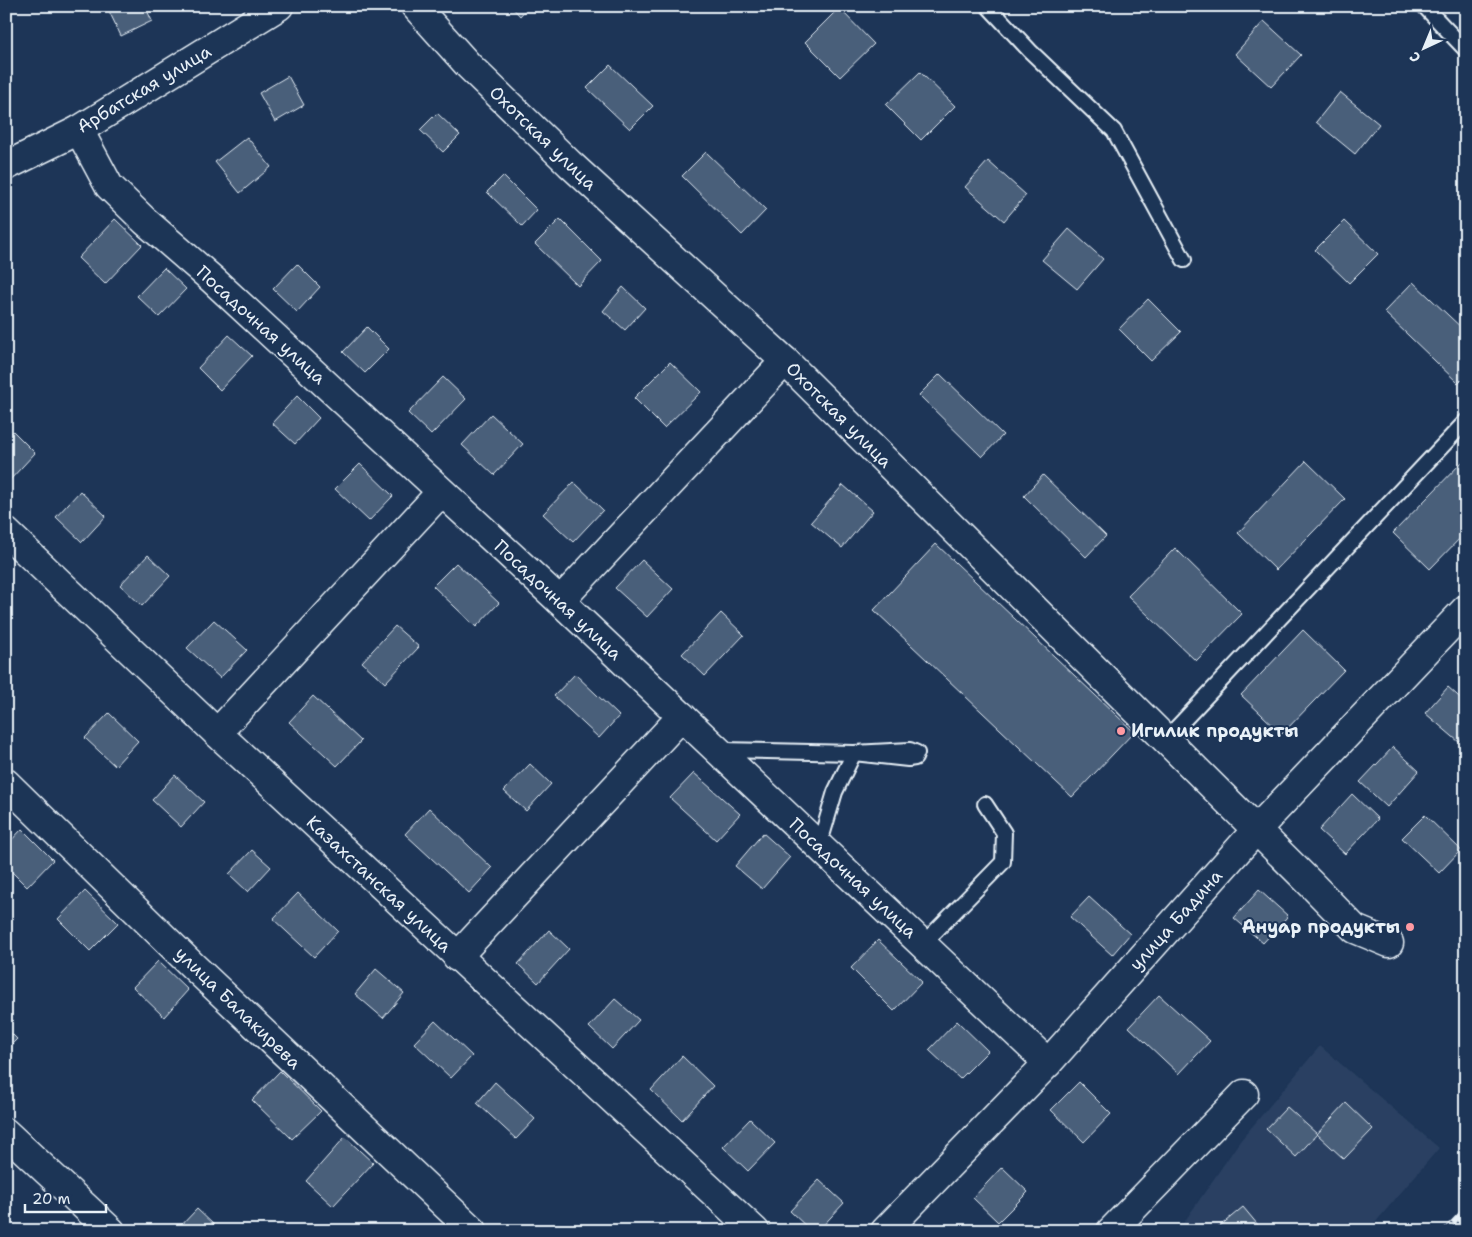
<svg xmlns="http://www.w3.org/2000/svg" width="1472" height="1237" font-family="'Shantell Sans',sans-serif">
<rect width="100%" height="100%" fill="#1d3557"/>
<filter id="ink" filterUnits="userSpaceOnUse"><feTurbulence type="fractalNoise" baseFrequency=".02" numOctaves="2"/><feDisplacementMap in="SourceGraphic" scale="10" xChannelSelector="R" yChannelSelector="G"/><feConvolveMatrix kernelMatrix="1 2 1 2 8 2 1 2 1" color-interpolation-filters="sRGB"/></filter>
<g filter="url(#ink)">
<path fill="#2a4162" d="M1320,1046L1439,1148L1368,1231H1178L1240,1141Z"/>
<g fill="#495e7a" stroke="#e8f1f8">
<path d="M120,6H145L152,21L121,36L109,11Z"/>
<path d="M511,6H529L520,16Z"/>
<path d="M1466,6V16L1456,7Z"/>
<path d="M839,8L874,44L840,77L805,42Z"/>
<path d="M1264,21L1301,55L1271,87L1235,54Z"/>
<path d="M610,65L653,106L630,129L587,88Z"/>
<path d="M920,72L955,106L921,140L886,105Z"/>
<path d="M288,76L304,105L275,122L259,93Z"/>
<path d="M1340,92L1379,124L1355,154L1316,122Z"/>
<path d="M437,113L460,135L443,152L420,130Z"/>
<path d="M247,137L271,167L240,193L215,162Z"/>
<path d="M706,152L766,210L742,235L682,176Z"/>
<path d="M988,161L1026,195L1004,221L965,187Z"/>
<path d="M503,176L537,210L522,226L487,192Z"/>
<path d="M115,219L142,245L105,284L78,258Z"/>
<path d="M560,219L602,261L578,286L535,244Z"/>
<path d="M1344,221L1378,254L1349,283L1315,250Z"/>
<path d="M1069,229L1103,259L1077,289L1042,260Z"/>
<path d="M297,264L320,287L297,312L273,289Z"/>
<path d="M164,268L186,289L159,317L137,296Z"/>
<path d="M1413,282L1466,332V375L1458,383L1384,312Z"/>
<path d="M623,287L645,308L625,330L603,311Z"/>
<path d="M1148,299L1181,332L1151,361L1119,329Z"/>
<path d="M367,327L389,349L365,373L343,352Z"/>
<path d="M229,335L252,356L220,390L198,368Z"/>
<path d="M670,362L701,392L664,428L634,398Z"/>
<path d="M940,374L1003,435L982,457L919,395Z"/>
<path d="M443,377L466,399L431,435L408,413Z"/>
<path d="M297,396L319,418L295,444L272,423Z"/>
<path d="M491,414L523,444L494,475L462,445Z"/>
<path d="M13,431L35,453L9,481L6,478V438Z"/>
<path d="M1464,460L1466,462V532L1430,569L1393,533Z"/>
<path d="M1306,461L1345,499L1276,570L1238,533Z"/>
<path d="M360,464L393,496L369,521L335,489Z"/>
<path d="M1043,475L1106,536L1086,557L1024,496Z"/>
<path d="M574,482L603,510L573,542L543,514Z"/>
<path d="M843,485L873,511L842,548L811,522Z"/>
<path d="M80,491L106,516L82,542L56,517Z"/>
<path d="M936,544L1134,732L1072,797L874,610Z"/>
<path d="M1175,548L1242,614L1196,661L1128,596Z"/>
<path d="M148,555L170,576L142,606L120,585Z"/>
<path d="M642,560L673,589L647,617L615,588Z"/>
<path d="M456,563L499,603L476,627L433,586Z"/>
<path d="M721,613L744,635L705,676L682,654Z"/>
<path d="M214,620L247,650L220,678L187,648Z"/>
<path d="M395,626L419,647L385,683L362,662Z"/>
<path d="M1303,630L1344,670L1282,734L1241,695Z"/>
<path d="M575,674L619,716L599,738L554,696Z"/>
<path d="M1448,687L1466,703V734L1459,742L1425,713Z"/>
<path d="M313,696L361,741L337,766L289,722Z"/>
<path d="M109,713L138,741L115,766L85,738Z"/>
<path d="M1393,747L1419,771L1387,807L1360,782Z"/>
<path d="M530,764L551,784L526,811L504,791Z"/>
<path d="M694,773L740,814L716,840L670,798Z"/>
<path d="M175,775L204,802L181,827L152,800Z"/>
<path d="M1352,794L1378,819L1345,854L1319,830Z"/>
<path d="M429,808L492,868L469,893L405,834Z"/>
<path d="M1425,815L1461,850L1439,873L1402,838Z"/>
<path d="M22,829L53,860L27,887L6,866V846Z"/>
<path d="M763,833L790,857L762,889L735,866Z"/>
<path d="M252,850L271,867L248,892L229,874Z"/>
<path d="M1259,890L1288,916L1263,943L1234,918Z"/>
<path d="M85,891L118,923L90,951L58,919Z"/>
<path d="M298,893L338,931L314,957L273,919Z"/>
<path d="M1089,897L1130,934L1112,955L1070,917Z"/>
<path d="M549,930L569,949L538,983L518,964Z"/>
<path d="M878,940L922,982L894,1011L851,968Z"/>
<path d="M158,961L188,990L164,1017L133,987Z"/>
<path d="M376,969L404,993L383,1018L355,994Z"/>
<path d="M1159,995L1210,1041L1179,1074L1129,1027Z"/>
<path d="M615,999L639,1020L612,1049L589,1027Z"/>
<path d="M435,1021L472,1056L451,1078L414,1043Z"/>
<path d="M957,1021L988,1051L960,1079L929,1050Z"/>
<path d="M6,1028L17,1039L6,1050Z"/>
<path d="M682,1056L713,1086L682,1120L651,1090Z"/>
<path d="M280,1071L321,1111L292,1139L252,1100Z"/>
<path d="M495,1082L535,1119L516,1139L477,1103Z"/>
<path d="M1079,1082L1111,1114L1084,1142L1051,1110Z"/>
<path d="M1346,1103L1373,1129L1344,1159L1317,1134Z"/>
<path d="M1287,1107L1317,1134L1296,1157L1266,1129Z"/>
<path d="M750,1119L775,1143L748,1171L723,1147Z"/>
<path d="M345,1137L373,1163L333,1206L306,1181Z"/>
<path d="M1002,1167L1028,1192L998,1222L973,1198Z"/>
<path d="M819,1180L844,1203L818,1231H811L790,1211Z"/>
<path d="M1243,1207L1263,1231H1214Z"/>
<path d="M197,1209L214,1225L209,1231H176Z"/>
</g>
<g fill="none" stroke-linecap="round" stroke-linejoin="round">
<defs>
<g id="service">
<path d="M988,6L1030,51L1114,131L1184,260"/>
<path d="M1424,6L1466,50"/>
<path d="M1166,739L1466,421"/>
<path d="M721,750L854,753L908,759L915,758L917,753L910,750L854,753L835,792L819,846"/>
<path d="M923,944L1003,862L1004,833L985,804"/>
</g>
<g id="minor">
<path d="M415,6L469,66L570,164L785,361L1312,885L1355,929L1389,943"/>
<path d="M79,130L109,186L145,221L213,280L560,601L1048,1063"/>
<path d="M6,166L79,130L279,6"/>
<path d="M6,532L217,733L755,1231"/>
<path d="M560,601L785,361"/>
<path d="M217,733L441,492"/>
<path d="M6,783L193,966L473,1231"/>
<path d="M457,957L682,716"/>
<path d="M6,1133L111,1231"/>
<path d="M1111,1231L1244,1094"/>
</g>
<path id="tertiary" d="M885,1231L1048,1063L1256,830L1466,609"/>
</defs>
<use href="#service" stroke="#e8f1f8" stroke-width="18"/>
<use href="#minor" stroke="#e8f1f8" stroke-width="31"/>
<use href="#tertiary" stroke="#e8f1f8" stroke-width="31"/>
<use href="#service" stroke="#1d3557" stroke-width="14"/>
<use href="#minor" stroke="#1d3557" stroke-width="28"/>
<use href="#tertiary" stroke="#1d3557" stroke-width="28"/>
<defs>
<path id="rail" d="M1445,1231L1466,1209"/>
</defs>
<use href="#rail" stroke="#e8f1f8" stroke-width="5.5"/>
<use href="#rail" stroke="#1d3557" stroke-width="4" stroke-dasharray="11" stroke-linecap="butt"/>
</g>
</g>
<g fill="#ff9aa2" stroke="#1d3557" stroke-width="2">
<circle cx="1121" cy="731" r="5"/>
<circle cx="1410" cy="927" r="5"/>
</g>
<g text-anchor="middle" stroke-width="4" stroke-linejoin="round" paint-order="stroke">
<g font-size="18" fill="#e8f1f8" stroke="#1d3557">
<text transform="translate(144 89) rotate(-31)" y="6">Арбатская улица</text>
<text transform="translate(543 138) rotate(44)" y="6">Охотская улица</text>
<text transform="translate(261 325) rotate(42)" y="6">Посадочная улица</text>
<text transform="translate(839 415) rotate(45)" y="6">Охотская улица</text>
<text transform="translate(558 600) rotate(43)" y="6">Посадочная улица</text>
<text transform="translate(853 878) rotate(43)" y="6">Посадочная улица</text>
<text transform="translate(379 884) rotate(43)" y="6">Казахстанская улица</text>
<text transform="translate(1176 920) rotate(-48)" y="6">улица Бадина</text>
<text transform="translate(238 1008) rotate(44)" y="6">улица Балакирева</text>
</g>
<g font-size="18" font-weight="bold" fill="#e8f1f8" stroke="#1d3557" text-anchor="start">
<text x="1131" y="737">Игилик продукты</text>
<text x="1400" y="933" text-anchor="end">Ануар продукты</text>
</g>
</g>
<rect width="1472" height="1237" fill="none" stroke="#1d3557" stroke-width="25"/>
<rect x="12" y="12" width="1447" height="1212" fill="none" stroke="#e8f1f8" stroke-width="2" filter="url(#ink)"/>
<g transform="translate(1424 48) rotate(224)" stroke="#1d3557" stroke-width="4" paint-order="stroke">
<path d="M0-4L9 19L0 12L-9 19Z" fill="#e8f1f8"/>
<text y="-8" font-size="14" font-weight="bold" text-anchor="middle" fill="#e8f1f8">С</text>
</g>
<path d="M25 1204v8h81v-8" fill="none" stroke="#e8f1f8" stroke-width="2.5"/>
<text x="32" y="1204" font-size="15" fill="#e8f1f8" stroke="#1d3557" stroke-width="4" paint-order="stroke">20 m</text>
</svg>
